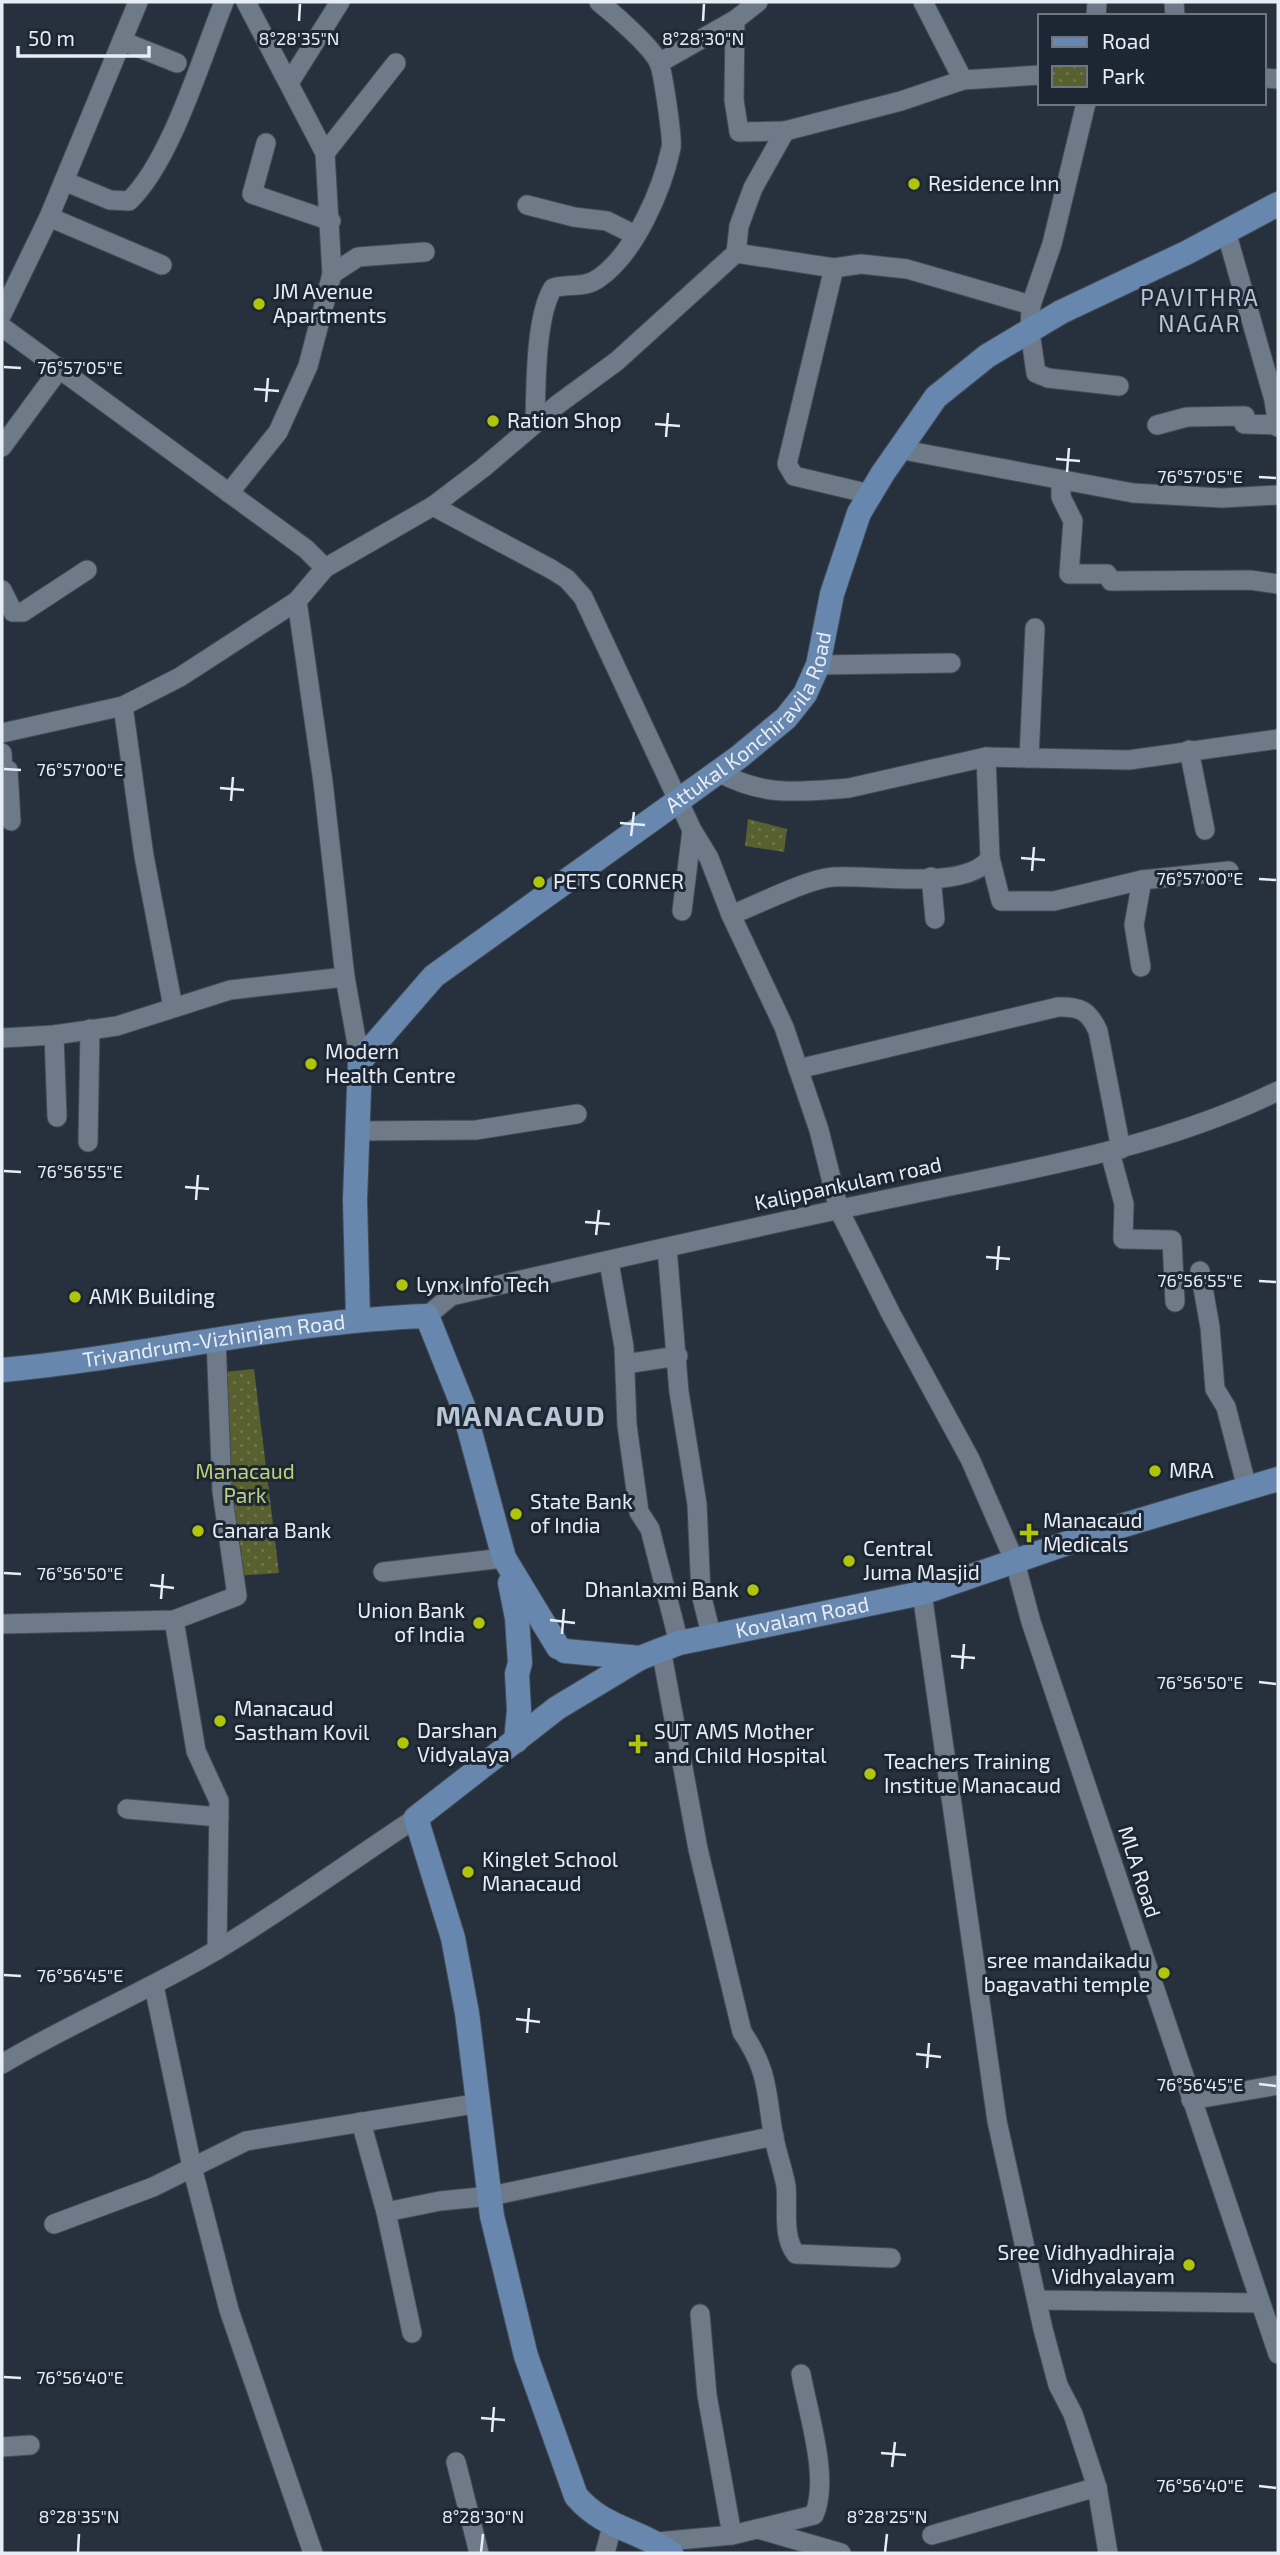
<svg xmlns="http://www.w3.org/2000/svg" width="1280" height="2555" font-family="'Exo 2',sans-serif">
<defs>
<pattern id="park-dots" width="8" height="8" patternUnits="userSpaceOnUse" patternTransform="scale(1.75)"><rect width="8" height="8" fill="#57602e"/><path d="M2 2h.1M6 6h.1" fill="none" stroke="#6f774d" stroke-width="1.8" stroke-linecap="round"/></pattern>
</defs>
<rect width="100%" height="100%" fill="#27313d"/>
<g fill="url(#park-dots)">
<path d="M748,819L787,829L784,852L745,846Z"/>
<path d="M254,1369L279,1573L234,1576L214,1373Z"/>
</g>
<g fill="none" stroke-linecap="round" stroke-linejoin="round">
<defs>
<g id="minor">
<path d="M923,2L963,80"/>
<path d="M1174,2L1175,16"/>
<path d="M1096,16L1097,2"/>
<path d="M735,20L734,100L739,132L785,131"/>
<path d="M122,41L177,63"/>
<path d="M659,63L735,20L758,2"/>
<path d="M1264,78L1278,79"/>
<path d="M289,83L340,2"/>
<path d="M1086,103L1052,244L1031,305L1030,332L1036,373L1048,378L1119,386"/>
<path d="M266,143L252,194L331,221"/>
<path d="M325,153L396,63"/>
<path d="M64,181L110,200L129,201C171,161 201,59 224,2"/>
<path d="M527,205L574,217L607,221L635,235"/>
<path d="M49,217L162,265"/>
<path d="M1226,231L1274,400L1278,427"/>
<path d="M736,253L834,268L861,264L907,269L1031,305"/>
<path d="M834,268L787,464L794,476L870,494"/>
<path d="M332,274L358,257L425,252"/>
<path d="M2,314L49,217L138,2"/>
<path d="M2,327L306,549L325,568"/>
<path d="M535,423C536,388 535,317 553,288C569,283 584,289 599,278C635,253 662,190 671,148C673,140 663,72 659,63C652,47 614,14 599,2"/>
<path d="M1157,425L1187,417L1241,416H1245L1244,424L1278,425"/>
<path d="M2,447L60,368"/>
<path d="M898,449L1133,493L1222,498L1278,495"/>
<path d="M1061,480V497L1073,521L1069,574H1107L1111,581L1250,580L1278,584"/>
<path d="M229,493L278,432L308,366L332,274L325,153L246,2"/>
<path d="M433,506L483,468L557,405L617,361L736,253L739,226L753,188L785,131L901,101L963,80L1040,75"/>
<path d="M2,590L13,612H23L87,570"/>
<path d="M818,665L951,663"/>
<path d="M123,706L144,856L173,1007"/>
<path d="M2,733L123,706L180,677L297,601"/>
<path d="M1189,750L1205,830"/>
<path d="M2,753L3,770H8L11,821"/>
<path d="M1029,758L1035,628"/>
<path d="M718,772C765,797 797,792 849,788L986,757L1129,760L1278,739"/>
<path d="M990,858L1001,901H1054L1142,880L1229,871"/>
<path d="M931,877L935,919"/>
<path d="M682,911L692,830"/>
<path d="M731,915C757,905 807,879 833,877C871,874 967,892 990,858L986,757"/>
<path d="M1141,967L1134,925L1142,880"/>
<path d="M54,1035L57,1117"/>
<path d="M2,1038L54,1035L117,1026L230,990L345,977"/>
<path d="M360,1061L345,977L323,782L297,601L325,568L433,506L551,569L567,579L583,597L692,830L709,858L731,915L784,1027L819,1130L839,1210L891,1314L970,1459L1015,1562L1031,1622L1278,2354"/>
<path d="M798,1069L1058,1007C1080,1006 1089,1011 1098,1031L1121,1149"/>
<path d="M357,1131L476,1130L577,1114"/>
<path d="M88,1142L90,1029"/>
<path d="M1110,1152L1124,1204L1123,1239L1172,1240L1175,1302"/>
<path d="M667,1248L679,1392L697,1504L701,1594L712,1638"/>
<path d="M609,1262L624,1347L627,1425L639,1512L650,1529L679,1643"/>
<path d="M1200,1271L1210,1327L1215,1389L1226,1407L1247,1488"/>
<path d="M427,1316L451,1296C604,1261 758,1226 912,1194C1036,1168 1163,1147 1278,1091"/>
<path d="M625,1364L678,1356"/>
<path d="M383,1572L504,1558"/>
<path d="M922,1593L997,2121L1043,2329L1058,2385L1073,2414L1097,2487L1108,2553"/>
<path d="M174,1620L196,1751L219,1801L217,1950"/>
<path d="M2,1624L174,1620L237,1596L222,1491L216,1339"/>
<path d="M661,1649L698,1849L742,2032C768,2070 766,2090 773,2133C776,2151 783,2169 786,2186C788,2208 782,2237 796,2254L891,2258"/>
<path d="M127,1809L219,1817"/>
<path d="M154,1986L192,2167L229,2310L313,2553"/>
<path d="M2,2064C71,2023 145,1992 215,1951C284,1910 349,1862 416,1818"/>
<path d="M1191,2100L1278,2085"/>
<path d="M361,2122L386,2212L412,2333"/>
<path d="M386,2212L440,2201L491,2196L774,2136"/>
<path d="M54,2224L153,2187L246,2141L480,2103"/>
<path d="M1037,2300L1260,2303"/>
<path d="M700,2314L707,2395L732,2535"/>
<path d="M2,2447L30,2445"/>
<path d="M456,2462L479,2553"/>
<path d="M758,2529L841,2553"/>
<path d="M932,2535L1097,2487"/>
<path d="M657,2542L732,2535L814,2515C830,2479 808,2413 801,2374"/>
<path d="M605,2553L612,2526"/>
</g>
<g id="major">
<path id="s1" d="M358,1318L355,1200L360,1061L434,976L739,757L786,718L805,694L818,665L832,594L859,513L883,473L936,397L987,356L1061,312L1186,253L1278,204"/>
<path id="s2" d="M2,1370C144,1357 284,1321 427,1316L463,1406L504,1558L558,1647"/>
<path d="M510,1583L517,1618L520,1663L517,1674L519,1710L516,1741"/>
<path id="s3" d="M565,1651L640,1658L679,1643L922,1593L1094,1534L1278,1479"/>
<path d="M640,1658L557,1708L416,1818L453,1938L467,2013L492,2216L526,2356L576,2496C604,2529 638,2529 671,2553"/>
</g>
</defs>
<use href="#minor" stroke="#434c56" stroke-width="21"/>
<use href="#major" stroke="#434c56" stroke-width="26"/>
<use href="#minor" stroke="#6e7a88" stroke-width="19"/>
<use href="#major" stroke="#6787ae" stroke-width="24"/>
</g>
<path fill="none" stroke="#e7edf5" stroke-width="2.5" d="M299,21L300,4M703,21L704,4M4,367L21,368M254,389L279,391M266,402L268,378M655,424L680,426M666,437L668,413M1056,459L1080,461M1067,472L1069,448M1259,477L1276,478M4,769L21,770M220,788L244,790M231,801L233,777M620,823L645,825M631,836L634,812M1021,858L1045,860M1032,871L1034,847M1259,879L1276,880M4,1171L21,1172M185,1187L209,1189M196,1200L198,1175M585,1222L610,1224M596,1235L599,1210M986,1257L1010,1259M997,1270L999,1246M1259,1281L1276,1282M4,1573L21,1574M150,1585L174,1588M161,1599L163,1574M550,1620L575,1623M562,1634L564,1609M951,1656L975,1658M962,1669L964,1644M1259,1682L1276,1684M4,1975L21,1976M516,2019L540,2022M527,2033L529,2008M916,2054L941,2057M927,2068L929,2043M1259,2084L1276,2086M4,2377L21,2378M481,2418L505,2420M492,2432L494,2407M881,2453L906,2455M892,2467L895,2442M1259,2486L1276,2488M78,2552L79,2534M481,2552L483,2534M885,2552L887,2534"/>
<g fill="#aec509" stroke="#1d2733" stroke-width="2.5">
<circle cx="914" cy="184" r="7"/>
<circle cx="259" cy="304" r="7"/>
<circle cx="493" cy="421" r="7"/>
<circle cx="539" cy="882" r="7"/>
<circle cx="311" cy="1064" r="7"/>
<circle cx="402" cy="1285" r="7"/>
<circle cx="75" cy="1297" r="7"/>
<circle cx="1155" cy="1471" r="7"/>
<circle cx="516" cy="1514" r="7"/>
<circle cx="198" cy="1531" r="7"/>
<path d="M1025.5 1522.5h7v7h7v7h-7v7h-7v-7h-7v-7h7z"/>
<circle cx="849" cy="1561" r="7"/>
<circle cx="753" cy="1590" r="7"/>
<circle cx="479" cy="1623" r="7"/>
<circle cx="220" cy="1721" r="7"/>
<circle cx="403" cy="1743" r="7"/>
<path d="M634.5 1733.5h7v7h7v7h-7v7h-7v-7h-7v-7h7z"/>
<circle cx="870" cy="1774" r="7"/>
<circle cx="468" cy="1872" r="7"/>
<circle cx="1164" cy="1973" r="7"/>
<circle cx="1189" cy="2265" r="7"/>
</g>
<g text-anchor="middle" stroke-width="6" stroke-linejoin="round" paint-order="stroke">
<g font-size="21" fill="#e7edf5" stroke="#1d2733" text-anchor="start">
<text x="928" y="191">Residence Inn</text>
<text x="273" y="299">JM Avenue<tspan x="273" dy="24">Apartments</tspan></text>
<text x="507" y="428">Ration Shop</text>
<text x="553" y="889">PETS CORNER</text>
<text x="325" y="1059">Modern<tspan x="325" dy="24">Health Centre</tspan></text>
<text x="416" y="1292">Lynx Info Tech</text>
<text x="89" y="1304">AMK Building</text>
<text x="1169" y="1478">MRA</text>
<text x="530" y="1509">State Bank<tspan x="530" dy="24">of India</tspan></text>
<text x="1043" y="1528">Manacaud<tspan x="1043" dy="24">Medicals</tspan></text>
<text x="212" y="1538">Canara Bank</text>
<text x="863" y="1556">Central<tspan x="863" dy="24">Juma Masjid</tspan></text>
<text x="739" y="1597" text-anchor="end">Dhanlaxmi Bank</text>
<text x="465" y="1618" text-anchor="end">Union Bank<tspan x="465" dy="24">of India</tspan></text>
<text x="234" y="1716">Manacaud<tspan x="234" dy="24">Sastham Kovil</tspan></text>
<text x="417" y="1738">Darshan<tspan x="417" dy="24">Vidyalaya</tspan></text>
<text x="654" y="1739">SUT AMS Mother<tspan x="654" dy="24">and Child Hospital</tspan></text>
<text x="884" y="1769">Teachers Training<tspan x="884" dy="24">Institue Manacaud</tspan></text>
<text x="482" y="1867">Kinglet School<tspan x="482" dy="24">Manacaud</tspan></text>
<text x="1150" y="1968" text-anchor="end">sree mandaikadu<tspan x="1150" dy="24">bagavathi temple</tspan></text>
<text x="1175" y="2260" text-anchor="end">Sree Vidhyadhiraja<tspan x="1175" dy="24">Vidhyalayam</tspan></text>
</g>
<g font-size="21" fill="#e7edf5" stroke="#1d2733">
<text dy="7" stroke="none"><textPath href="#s1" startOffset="780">Attukal Konchiravila Road</textPath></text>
<text transform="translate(848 1184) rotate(-12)" y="7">Kalippankulam road</text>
<text dy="7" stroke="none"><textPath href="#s2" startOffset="214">Trivandrum-Vizhinjam Road</textPath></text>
<text dy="7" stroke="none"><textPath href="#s3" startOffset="243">Kovalam Road</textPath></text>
<text transform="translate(1139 1872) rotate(72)" y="7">MLA Road</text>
</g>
<g font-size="21" fill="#bfd07c" stroke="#1d2733">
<text x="245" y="1479">Manacaud<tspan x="245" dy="24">Park</tspan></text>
</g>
<g font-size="23" letter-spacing="2" fill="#b9c6d5" stroke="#1d2733">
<text x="1200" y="306">PAVITHRA<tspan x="1200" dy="26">NAGAR</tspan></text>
</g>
<g font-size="28" font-weight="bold" letter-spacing="2" fill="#b9c6d5" stroke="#1d2733">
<text x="521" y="1426">MANACAUD</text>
</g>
</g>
<g font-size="18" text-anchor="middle" fill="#e7edf5" stroke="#1d2733" stroke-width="6" stroke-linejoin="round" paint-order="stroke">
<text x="299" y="45">8°28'35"N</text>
<text x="703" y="45">8°28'30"N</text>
<text x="80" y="374">76°57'05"E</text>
<text x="1200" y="483">76°57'05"E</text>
<text x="80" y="776">76°57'00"E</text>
<text x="1200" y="885">76°57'00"E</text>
<text x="80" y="1178">76°56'55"E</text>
<text x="1200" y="1287">76°56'55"E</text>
<text x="80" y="1580">76°56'50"E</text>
<text x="1200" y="1689">76°56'50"E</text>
<text x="80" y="1982">76°56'45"E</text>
<text x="1200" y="2091">76°56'45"E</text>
<text x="80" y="2384">76°56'40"E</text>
<text x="1200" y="2492">76°56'40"E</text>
<text x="79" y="2523">8°28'35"N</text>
<text x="483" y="2523">8°28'30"N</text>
<text x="887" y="2523">8°28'25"N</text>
</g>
<rect width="1280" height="2555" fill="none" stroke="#e7edf5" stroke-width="7"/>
<rect x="1038" y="14" width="228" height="91" fill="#1d2733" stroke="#6e7681" stroke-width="2"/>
<rect x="1052" y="37" width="35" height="10" fill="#6787ae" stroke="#6e7681" stroke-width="2"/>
<text x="1102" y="49" font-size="21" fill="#e7edf5">Road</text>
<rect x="1052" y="66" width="35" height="21" fill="url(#park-dots)" stroke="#6e7681" stroke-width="2"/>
<text x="1102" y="84" font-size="21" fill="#e7edf5">Park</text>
<path d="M18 46v10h131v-10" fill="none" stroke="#e7edf5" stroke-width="3.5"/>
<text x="28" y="46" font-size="21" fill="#e7edf5" stroke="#1d2733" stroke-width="5" paint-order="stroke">50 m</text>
</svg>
